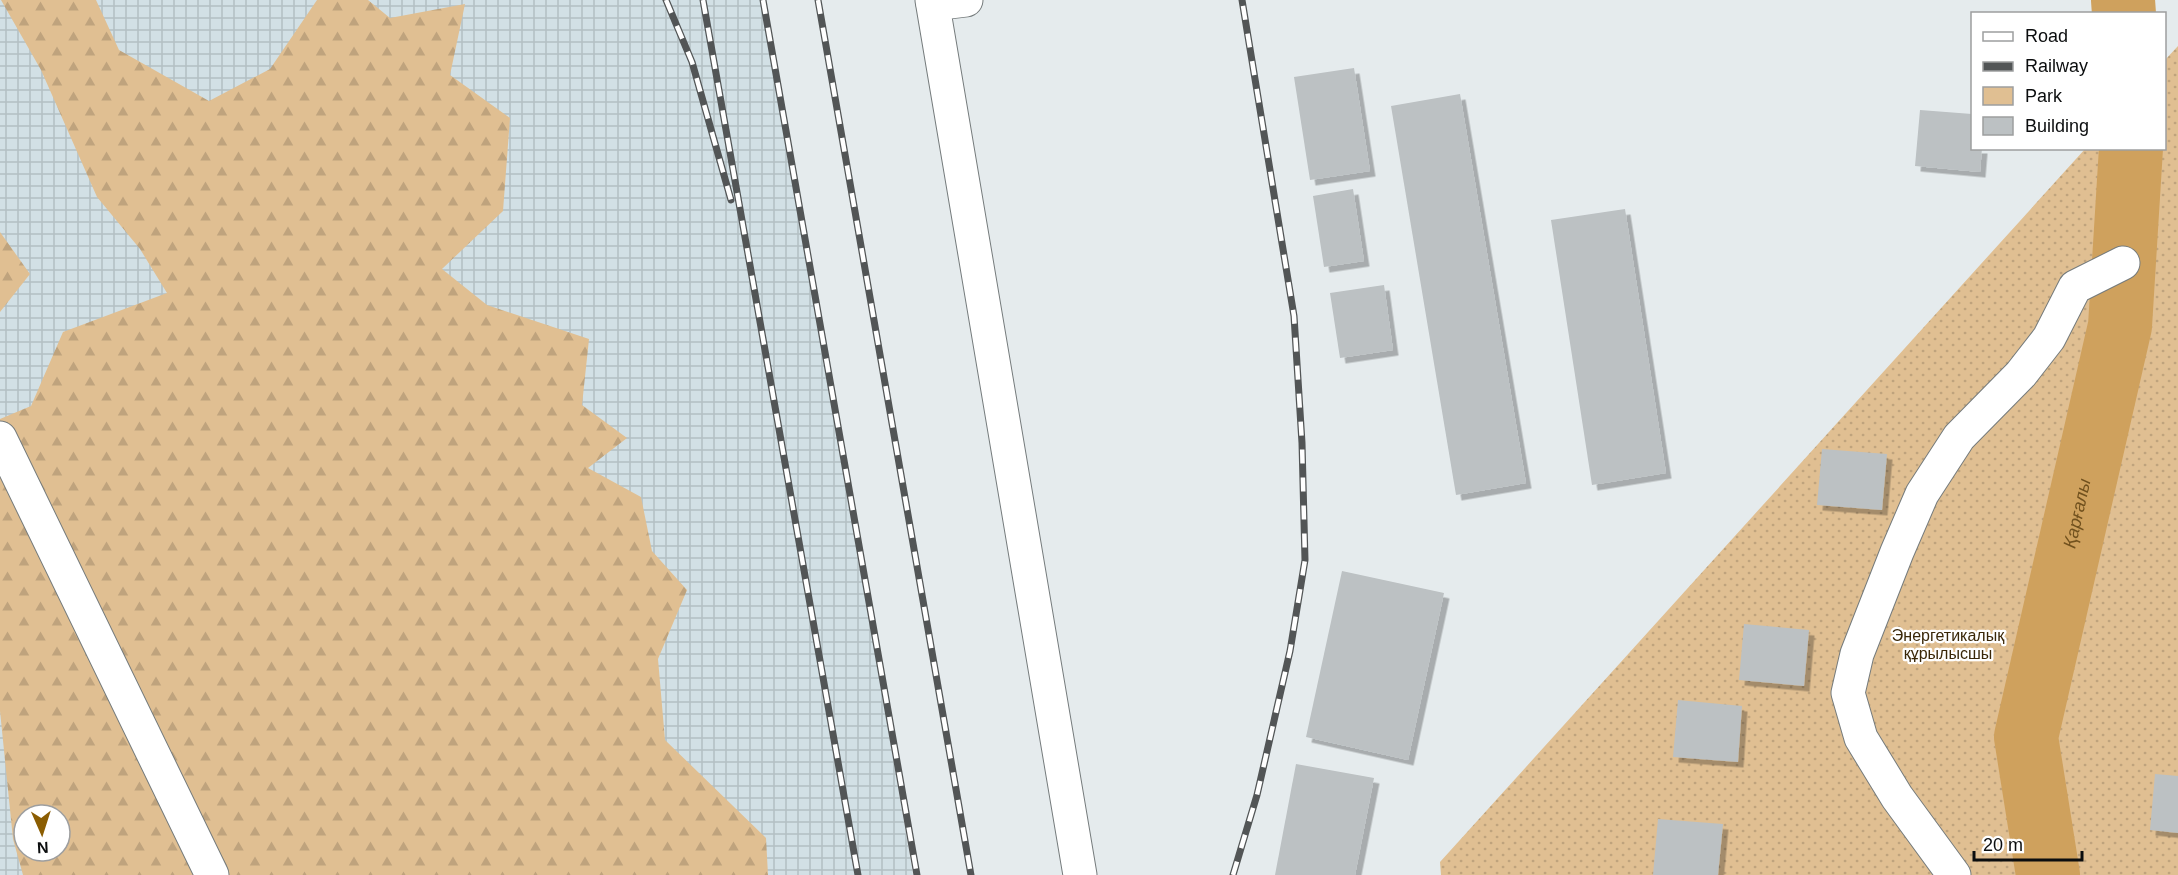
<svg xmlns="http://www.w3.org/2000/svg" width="2178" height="875" font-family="Arial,sans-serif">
<defs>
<pattern id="industrial-grid" width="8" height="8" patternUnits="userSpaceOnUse" patternTransform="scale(1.5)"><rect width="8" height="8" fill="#d2e0e5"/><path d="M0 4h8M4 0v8" fill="none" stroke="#b3bfc3"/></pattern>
<pattern id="green-dots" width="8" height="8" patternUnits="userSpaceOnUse" patternTransform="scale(1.5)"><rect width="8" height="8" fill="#e0bf92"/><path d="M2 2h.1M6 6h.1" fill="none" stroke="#bfa37d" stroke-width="1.8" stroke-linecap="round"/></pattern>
<pattern id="forest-firs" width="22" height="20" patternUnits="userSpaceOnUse" patternTransform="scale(1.5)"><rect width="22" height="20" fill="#e0bf92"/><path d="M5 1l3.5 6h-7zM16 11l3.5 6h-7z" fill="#bfa37d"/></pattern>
<filter id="shadow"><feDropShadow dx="5.5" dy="5.5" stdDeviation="0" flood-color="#0004"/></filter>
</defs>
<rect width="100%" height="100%" fill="#e5ebed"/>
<path fill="url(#industrial-grid)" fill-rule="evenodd" d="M0,0H763L913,875H0ZM24,815H60V851H24Z"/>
<path fill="url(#green-dots)" d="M2178,46V875H1441L1440,862L2085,149L2164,148L2165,60Z"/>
<g fill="url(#forest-firs)" fill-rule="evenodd">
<path d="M1,0H96L119,50L209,101L270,69L317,0H368L390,18L465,4L450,75L510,118L503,211L442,269L487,305L589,339L582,405L627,438L588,468L641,497L652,551L687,590L658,659L665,740L766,838L768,875H23L13,839L0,711V419L31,406L63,332L167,293L140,249L97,197L41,70ZM24,815H60V851H24Z"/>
<path d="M0,232L30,274L0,312Z"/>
</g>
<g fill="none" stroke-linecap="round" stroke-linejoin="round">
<g stroke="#cfa15d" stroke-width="64">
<path d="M2123,0L2124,14"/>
<path id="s1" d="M2048,875L2026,737L2120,326L2131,148"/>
</g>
</g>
<g fill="#bcc1c3" filter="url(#shadow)">
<path d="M1354,68L1370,171L1310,180L1294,77Z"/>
<path d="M1460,94L1526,483L1456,495L1391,106Z"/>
<path d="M1920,110L1972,114V148H1982L1980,172L1915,166Z"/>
<path d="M1353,189L1364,261L1324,267L1313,196Z"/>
<path d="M1625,209L1666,473L1592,485L1551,220Z"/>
<path d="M1384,285L1393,350L1340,358L1330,293Z"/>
<path d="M1822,449L1887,454L1882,510L1817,505Z"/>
<path d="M1342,571L1444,593L1408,760L1306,737Z"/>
<path d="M1744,624L1809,630L1804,686L1739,680Z"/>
<path d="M1678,700L1742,706L1738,762L1673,757Z"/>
<path d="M1296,764L1374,778L1355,875H1275Z"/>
<path d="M2155,774L2178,776V833L2150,830Z"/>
<path d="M1658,819L1723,824L1718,875H1653Z"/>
</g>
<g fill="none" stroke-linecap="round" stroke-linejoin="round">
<defs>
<g id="minor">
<path d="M932,0L1080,875"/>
<path d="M933,4L966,0"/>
<path d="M0,438L212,875"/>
<path d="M1954,875L1897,797L1861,738L1848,693L1857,654L1897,552L1922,494L1959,437L2021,374L2049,338L2075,287L2123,263"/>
</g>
</defs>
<use href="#minor" stroke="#757b7c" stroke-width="35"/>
<use href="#minor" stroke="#fff" stroke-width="33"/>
<defs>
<g id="rail">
<path d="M666,0L692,62L731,200"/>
<path d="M703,0L858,875"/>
<path d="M763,0L917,875"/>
<path d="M818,0L971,875"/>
<path d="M1233,875L1257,795L1290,651L1305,560L1302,443L1294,316L1242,0"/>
</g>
</defs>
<use href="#rail" stroke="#525556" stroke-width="7"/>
<use href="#rail" stroke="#fff" stroke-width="4.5" stroke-dasharray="14" stroke-linecap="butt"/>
</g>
<g text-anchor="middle" stroke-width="4.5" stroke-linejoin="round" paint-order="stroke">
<g font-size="16" fill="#3a2708" stroke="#fff">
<text x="1948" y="641">Энергетикалық<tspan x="1948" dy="18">құрылысшы</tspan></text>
</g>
<g font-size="18" font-style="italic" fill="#71511e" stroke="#fff">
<text dy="6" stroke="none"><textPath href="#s1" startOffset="369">Қарғалы</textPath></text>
</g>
</g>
<rect x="1971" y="12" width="195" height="138" fill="#ffffff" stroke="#9d9e9f" stroke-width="1.5"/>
<rect x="1983" y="32" width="30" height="9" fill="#ffffff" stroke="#9d9e9f" stroke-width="1.5"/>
<text x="2025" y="42" font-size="18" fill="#0b0d0e">Road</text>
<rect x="1983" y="62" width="30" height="9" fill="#525556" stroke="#9d9e9f" stroke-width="1.5"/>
<text x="2025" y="72" font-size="18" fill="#0b0d0e">Railway</text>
<rect x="1983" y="87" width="30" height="18" fill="#e0bf92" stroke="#9d9e9f" stroke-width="1.5"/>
<text x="2025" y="102" font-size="18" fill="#0b0d0e">Park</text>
<rect x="1983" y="117" width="30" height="18" fill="#bcc1c3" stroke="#9d9e9f" stroke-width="1.5"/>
<text x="2025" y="132" font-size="18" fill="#0b0d0e">Building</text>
<g transform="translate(42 833) rotate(177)"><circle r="28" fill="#ffffff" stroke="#9d9e9f" stroke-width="1.5"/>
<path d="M0-4.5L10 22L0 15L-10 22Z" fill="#8b5d02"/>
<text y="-9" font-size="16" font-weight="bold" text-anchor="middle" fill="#0b0d0e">N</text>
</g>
<path d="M1974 851v9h108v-9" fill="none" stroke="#0b0d0e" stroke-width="3"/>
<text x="1983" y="851" font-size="18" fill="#0b0d0e" stroke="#ffffff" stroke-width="4.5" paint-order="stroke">20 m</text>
</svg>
